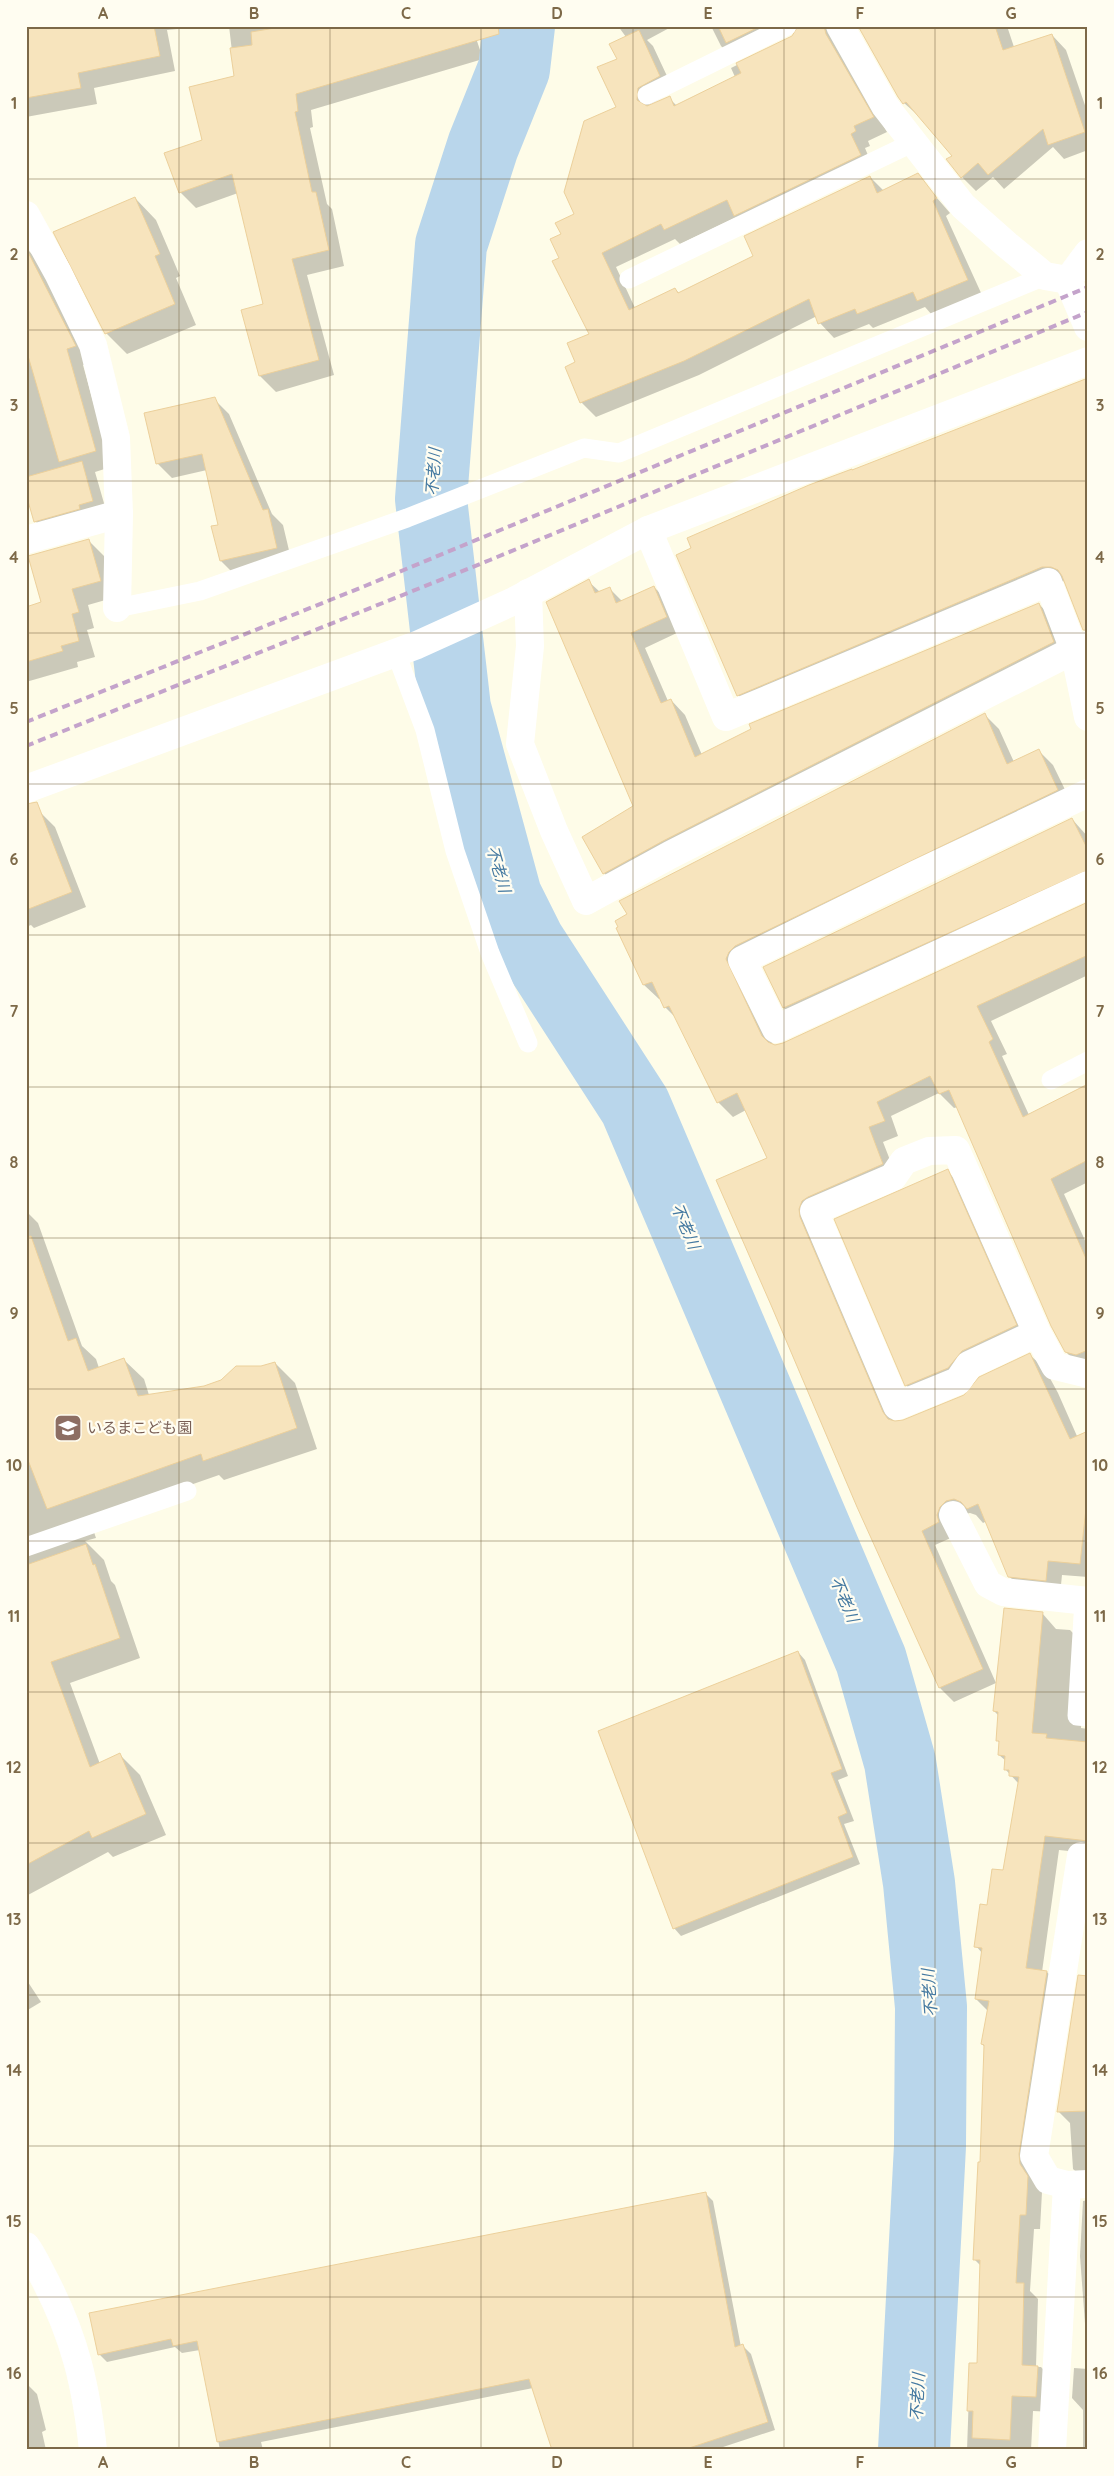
<svg xmlns="http://www.w3.org/2000/svg" width="1114" height="2476" font-family="Quicksand,'Noto Sans JP',sans-serif">
<rect width="100%" height="100%" fill="#fefce8"/>
<g fill="#0003">
<path d="M26,26H212L167,30L175,71L94,88L97,104L26,117Z"/>
<path d="M229,26H472L483,59L311,110L313,127L310,128L327,204L332,209L344,266L307,275L334,375L276,392L260,376L264,305L238,193L196,208L180,192L235,77Z"/>
<path d="M618,26H673L647,40L653,46L674,91L649,105L650,106L669,98L677,106L735,77L731,68L793,37L798,29L735,60L721,46L711,26H848L840,49L887,132L868,141L870,146L865,148L874,170L750,230L737,217L680,244L675,239L616,267L635,308L675,289L679,293L755,257L870,177L884,191L917,175L950,213L946,216L982,295L932,315L925,307L873,328L869,324L834,338L820,323L817,316L699,375L596,417L582,403L566,368L577,363L590,334L560,259L563,234L576,214L617,107L618,59L626,37Z"/>
<path d="M859,26H1007L1014,47L1052,35L1066,50L1088,114V150L1064,159L1053,147L1004,189L993,177L976,191L962,177L954,157L920,117L904,103Z"/>
<path d="M135,198L156,220L180,276L176,278L196,325L127,354L106,333Z"/>
<path d="M26,248L40,262L91,362L83,365L111,467L95,472L108,517L51,537L35,521L26,489Z"/>
<path d="M1088,379V633L1084,630L1066,581L1058,582L753,710L738,695L688,539L809,486L853,471Z"/>
<path d="M214,399L229,414L272,514L283,525L292,563L236,576L221,561L213,527L220,526L207,470L172,478L157,463Z"/>
<path d="M88,540L104,556L116,597L88,605L94,628L87,630L95,657L77,662L78,667L26,682V608L42,603Z"/>
<path d="M588,581L600,592L609,588L622,601L654,587L669,602L681,631L645,648L668,701L671,700L685,715L702,755L1039,604L1053,619L1068,657L619,888L604,873L635,807Z"/>
<path d="M984,714L999,729L1014,762L1038,750L1053,765L1072,804L749,960L742,982L773,1045L783,1044L1088,903V975L991,1021L1007,1054L1002,1056L1029,1115L1088,1085V1182L1064,1194L1088,1247V1368L1081,1367L1066,1352L958,1107L954,1108L939,1093L891,1116L898,1136L883,1142L897,1178L822,1211L814,1233L894,1423L903,1422L965,1396L1030,1355L1045,1369L1058,1393L1088,1461V1577L1062,1575L1060,1595L1023,1591L1009,1576L987,1521L983,1523L976,1515L970,1513L961,1515L953,1537L935,1545L996,1683L954,1702L940,1688L858,1507L769,1159L746,1110L733,1117L718,1102L677,1019L665,1007L661,998L659,999L644,985Z"/>
<path d="M40,812L55,827L86,907L34,928L31,925L26,927V818Z"/>
<path d="M1072,819L1088,837V889L799,1022L784,1008L765,968Z"/>
<path d="M947,1171L962,1186L1030,1340L921,1400L906,1385Z"/>
<path d="M26,1211L38,1223L82,1346L96,1359L99,1368L123,1359L144,1379L149,1395L204,1387L275,1363L295,1383L317,1449L224,1480L219,1475L90,1520L96,1538L85,1541L104,1560L111,1581L115,1585L140,1658L70,1683L100,1764L120,1755L140,1775L166,1835L113,1857L108,1852L28,1895L26,1893Z"/>
<path d="M1042,1613L1056,1629L1070,1630L1085,1645L1081,1728L1088,1729V1853L1059,1850L1042,1972H1047L1061,1987L1042,2192L1040,2229H1034L1030,2291L1038,2299L1036,2367H1041L1055,2382L1053,2412L1033,2411L1031,2450H967L970,2364L978,2365L981,2266L974,2259L981,2163L985,2047L982,2044L988,2011L976,1999L982,1953L976,1946L988,1906L1004,1872L1019,1784L1005,1769L1006,1761L999,1755L1000,1743L997,1740L999,1716L994,1711Z"/>
<path d="M798,1652L805,1660L848,1776L838,1780L854,1821L844,1824L860,1864L681,1936L674,1928Z"/>
<path d="M1088,1977V2183L1073,2169L1070,2123L1058,2111Z"/>
<path d="M26,1979L41,2002L26,2011Z"/>
<path d="M705,2193L713,2201L741,2347L743,2346L751,2354L775,2430L714,2450H553L533,2388L261,2442L263,2450H220L200,2350L182,2353L175,2347L107,2362L99,2354Z"/>
<path d="M1088,2200V2364L1080,2256L1083,2201Z"/>
<path d="M1074,2368L1088,2369V2450H1083V2410L1072,2398Z"/>
<path d="M26,2383L37,2394L46,2430L42,2432L46,2450H26Z"/>
</g>
<g fill="none" stroke-linecap="round" stroke-linejoin="round">
<path stroke="#b9d6eb" stroke-width="72" d="M519,26L514,69L483,146L451,245L431,499L455,708L506,896L529,942L635,1106L871,1660L900,1762L919,1883L931,2007L930,2146L914,2450"/>
</g>
<g fill="#f7e4bd" stroke="#ecd09b">
<path d="M26,26H154L160,56L78,73L81,88L26,98Z"/>
<path d="M287,26H498L499,34L296,94L298,111L295,112L312,192H316L329,250L292,259L319,360L259,376L241,310L263,304L232,174L179,193L164,153L202,140L189,87L234,76L230,48L252,45L251,32Z"/>
<path d="M718,26H761L726,43Z"/>
<path d="M798,26H824L826,34L874,117L854,126L856,131L851,134L861,155L734,216L727,200L664,230L661,224L602,253L629,310L675,288L678,293L753,256L744,236L870,176L877,193L918,173L937,198L933,201L968,280L917,301L913,292L857,314L855,309L818,324L809,299L684,361L580,403L565,367L575,362L567,343L589,334L552,261L559,258L550,239L561,234L555,223L574,214L564,192L584,121L616,107L597,67L617,59L609,44L639,30L660,76L638,88L637,100L647,106L670,96L674,106L741,73L736,63L792,36Z"/>
<path d="M858,26H995L1003,50L1052,34L1085,132L1048,145L1043,129L988,175L978,163L961,178L946,159L952,156L906,102L903,104L898,97Z"/>
<path d="M135,197L160,254L155,256L175,304L105,334L53,232Z"/>
<path d="M26,248L76,346L67,349L96,451L59,462L26,349Z"/>
<path d="M1088,378V630H1083L1062,576L1058,570L1051,567H1042L737,696L676,555L691,548L687,538L809,485L852,469V470Z"/>
<path d="M215,397L263,510L268,509L277,548L220,561L211,526L218,525L202,454L156,464L144,413Z"/>
<path d="M82,461L93,501L79,505L80,509L34,522L26,494V477Z"/>
<path d="M89,539L101,581L72,589L79,612L72,614L79,641L61,646L63,651L26,662V607L41,602L28,556Z"/>
<path d="M589,579L595,593L610,587L616,603L654,586L667,617L631,633L661,703L671,699L695,757L751,729L749,724L1039,603L1054,642L663,841L603,874L582,837L633,806L546,602Z"/>
<path d="M985,713L1007,764L1039,749L1058,790L735,946L729,952L726,959L762,1036L768,1042L775,1045L783,1043L1088,902V955L977,1006L993,1039L989,1042L1023,1117L1088,1084V1160L1051,1179L1088,1263V1350L1076,1355L1065,1352L1051,1326L949,1090L939,1094L930,1076L877,1102L885,1121L869,1127L883,1164L808,1197L802,1201L799,1209L800,1217L883,1412L888,1419L895,1421L903,1420L964,1395L979,1377L1030,1353L1070,1439L1088,1431V1490L1080,1564L1048,1561L1046,1581L1008,1577L978,1504L967,1509L961,1502L954,1499L946,1501L940,1507L937,1515L939,1522L922,1531L983,1669L939,1688L857,1507L771,1305L716,1180L767,1158L737,1093L717,1103L669,1006L664,1008L652,982L643,985L616,928L618,927L615,921L627,914L619,901Z"/>
<path d="M37,802L72,892L26,910V804Z"/>
<path d="M1072,818L1088,850V870L783,1008L763,967Z"/>
<path d="M948,1169L1017,1325L962,1351L948,1368L905,1386L834,1219Z"/>
<path d="M31,1236L68,1341L76,1338L88,1371L124,1358L138,1396L204,1386L221,1380L236,1366H261L275,1362L297,1428L203,1461L201,1454L47,1509L26,1455V1237Z"/>
<path d="M86,1544L93,1565L95,1564L120,1638L51,1662L90,1767L120,1753L146,1814L92,1838L89,1831L26,1865V1565Z"/>
<path d="M1004,1608L1043,1612L1032,1733L1047,1734L1046,1738L1088,1742V1841L1045,1836L1026,1968L1047,1971L1019,2154L1020,2164L1028,2176L1026,2215H1020L1016,2283H1024L1022,2365L1038,2366L1036,2397L1012,2396L1010,2440L972,2438L973,2411H967L969,2363H977L980,2260H973L978,2162H980L984,2045L981,2044L989,2001L975,1999L982,1948L974,1947L980,1904L987,1905L992,1869L1003,1870L1019,1777L1009,1776V1770H1004L1005,1756L998,1755L999,1741H996L998,1712L993,1711Z"/>
<path d="M798,1651L842,1769L831,1773L847,1813L838,1817L853,1857L673,1929L598,1731Z"/>
<path d="M1078,1975L1088,1976V2111L1057,2112Z"/>
<path d="M706,2192L735,2347L743,2344L768,2422L683,2450H552L529,2379L217,2442L197,2341L173,2346L171,2339L98,2355L89,2313Z"/>
</g>
<g fill="none" stroke-linecap="round" stroke-linejoin="round">
<g stroke="#fff" stroke-width="19">
<path d="M647,95L787,26"/>
<path d="M629,279L912,143"/>
<path d="M117,608L200,591L407,518L584,448L619,453L1045,276"/>
<path d="M396,653L425,730L455,851L490,953L528,1043"/>
<path d="M1051,1080L1088,1061"/>
<path d="M26,1547L187,1491"/>
<path d="M1084,1600L1077,1716L1088,1717"/>
</g>
<g stroke="#fff" stroke-width="28">
<path d="M840,26L885,106L963,206L1007,245L1045,276L1068,280"/>
<path d="M26,215L58,273L93,345L116,438L119,514L117,608"/>
<path d="M1068,280L1088,327"/>
<path d="M1068,280L1088,253"/>
<path d="M648,530L726,717L1048,582L1074,650L1088,717"/>
<path d="M26,540L119,514"/>
<path d="M528,593L530,646L520,744L554,831L586,901L670,855L1074,650L1088,645"/>
<path d="M26,789L417,645L514,601L648,530L1088,361"/>
<path d="M1088,793L917,874L742,960L776,1029L1088,885"/>
<path d="M1037,1333L969,1365L958,1381L897,1406L814,1211L893,1177L904,1161L929,1151L956,1150L1037,1333L1055,1366L1088,1374"/>
<path d="M953,1515L988,1584L1003,1592L1088,1601"/>
<path d="M1088,1857L1081,1856L1034,2156L1048,2180L1067,2185L1088,2184"/>
<path d="M26,2246C34,2257 39,2269 45,2280C75,2338 86,2385 93,2450"/>
<path d="M1052,2450L1067,2185"/>
</g>
<g stroke="#c4a3cb" stroke-width="4" stroke-dasharray="8 5" stroke-linecap="butt">
<path d="M26,722L365,586L1088,287"/>
<path d="M26,746L490,560L1088,312"/>
</g>
</g>
<path fill="none" stroke="#7d6948" stroke-width="1" stroke-opacity="0.55" d="M179,26V2450M330,26V2450M481,26V2450M633,26V2450M784,26V2450M935,26V2450M26,179H1088M26,330H1088M26,481H1088M26,633H1088M26,784H1088M26,935H1088M26,1087H1088M26,1238H1088M26,1389H1088M26,1541H1088M26,1692H1088M26,1843H1088M26,1995H1088M26,2146H1088M26,2297H1088"/>
<defs>
<symbol id="school-square" viewBox="-11 -11 22 22"><rect x="-9" y="-9" width="18" height="18" rx="4" fill="#8d6e63" stroke="#fffdf1"/><path d="M0-5L7-2L0 1L-7-2ZM-4 1L0 2.5L4 1V4Q0 6-4 4Z" fill="#fff"/></symbol>
</defs>
<g fill-rule="evenodd">
<use href="#school-square" x="52" y="1412" width="32" height="32"/>
</g>
<g text-anchor="middle" stroke-width="4.5" stroke-linejoin="round" paint-order="stroke">
<g font-size="15" fill="#785e54" stroke="#fffdf1" text-anchor="start">
<text x="87" y="1433">いるまこども園</text>
</g>
<g font-size="16" font-style="italic" fill="#4479a1" stroke="#fffdf1">
<text transform="translate(433 472) rotate(-86)" y="6">不老川</text>
<text transform="translate(499 869) rotate(74)" y="6">不老川</text>
<text transform="translate(686 1226) rotate(67)" y="6">不老川</text>
<text transform="translate(845 1599) rotate(67)" y="6">不老川</text>
<text transform="translate(929 1993) rotate(-94)" y="6">不老川</text>
<text transform="translate(917 2397) rotate(-87)" y="6">不老川</text>
</g>
</g>
<rect width="1114" height="2476" fill="none" stroke="#fffdf1" stroke-width="55"/>
<rect x="28" y="28" width="1058" height="2420" fill="none" stroke="#7d6948" stroke-width="2"/>
<g font-size="16" text-anchor="middle" font-weight="bold" fill="#7d6948">
<text x="103" y="19">A</text>
<text x="254" y="19">B</text>
<text x="406" y="19">C</text>
<text x="557" y="19">D</text>
<text x="708" y="19">E</text>
<text x="860" y="19">F</text>
<text x="1011" y="19">G</text>
<text x="14" y="109">1</text>
<text x="1100" y="109">1</text>
<text x="14" y="260">2</text>
<text x="1100" y="260">2</text>
<text x="14" y="411">3</text>
<text x="1100" y="411">3</text>
<text x="14" y="563">4</text>
<text x="1100" y="563">4</text>
<text x="14" y="714">5</text>
<text x="1100" y="714">5</text>
<text x="14" y="865">6</text>
<text x="1100" y="865">6</text>
<text x="14" y="1017">7</text>
<text x="1100" y="1017">7</text>
<text x="14" y="1168">8</text>
<text x="1100" y="1168">8</text>
<text x="14" y="1319">9</text>
<text x="1100" y="1319">9</text>
<text x="14" y="1471">10</text>
<text x="1100" y="1471">10</text>
<text x="14" y="1622">11</text>
<text x="1100" y="1622">11</text>
<text x="14" y="1773">12</text>
<text x="1100" y="1773">12</text>
<text x="14" y="1925">13</text>
<text x="1100" y="1925">13</text>
<text x="14" y="2076">14</text>
<text x="1100" y="2076">14</text>
<text x="14" y="2227">15</text>
<text x="1100" y="2227">15</text>
<text x="14" y="2379">16</text>
<text x="1100" y="2379">16</text>
<text x="103" y="2468">A</text>
<text x="254" y="2468">B</text>
<text x="406" y="2468">C</text>
<text x="557" y="2468">D</text>
<text x="708" y="2468">E</text>
<text x="860" y="2468">F</text>
<text x="1011" y="2468">G</text>
</g>
</svg>
